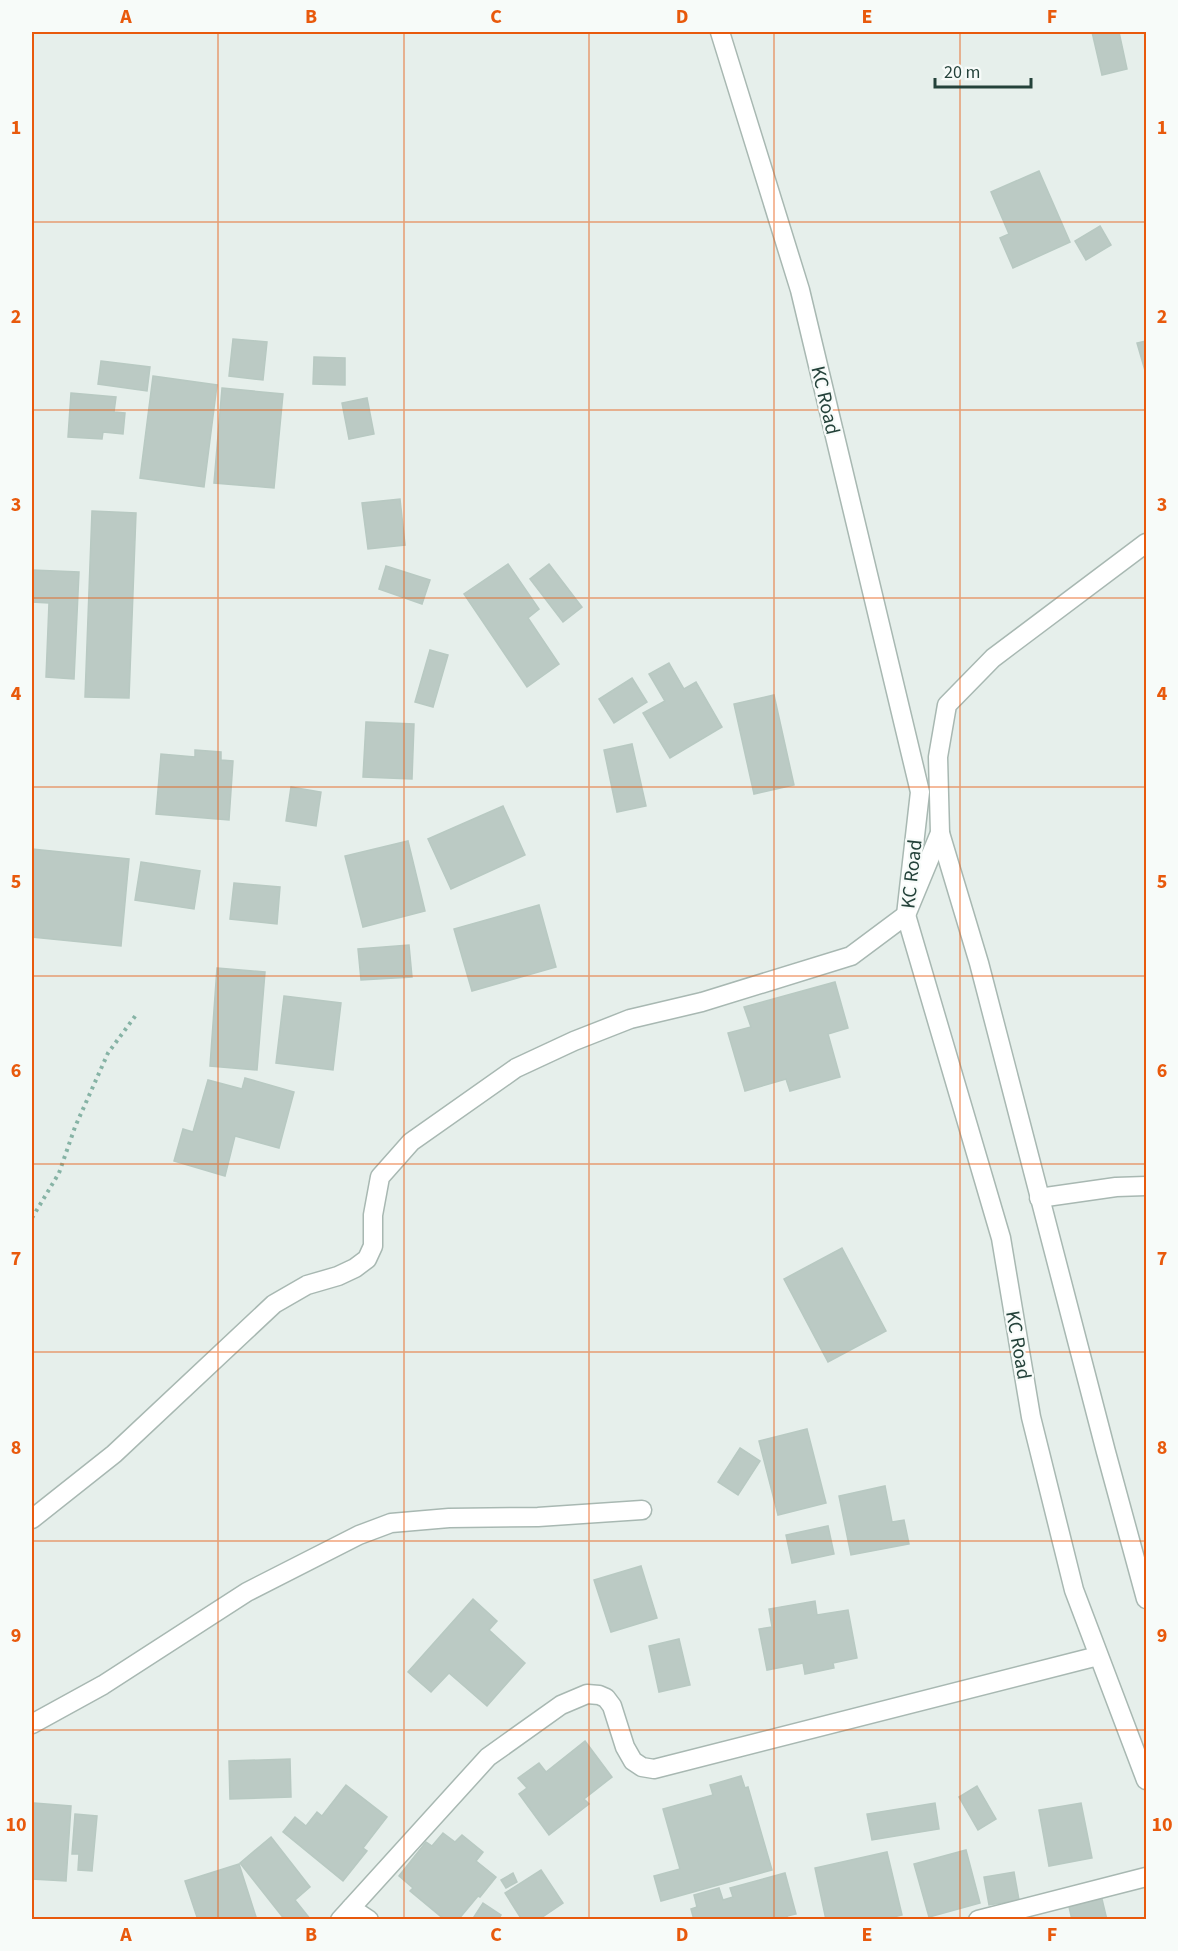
<svg xmlns="http://www.w3.org/2000/svg" width="1178" height="1951" font-family="'Source Sans 3',sans-serif">
<rect width="100%" height="100%" fill="#e6efeb"/>
<g fill="#bbcac4" stroke="#b8c9c2" stroke-width="1.5">
<path d="M1092,32H1119L1127,69L1102,75Z"/>
<path d="M1039,171L1070,242L1013,268L1000,238L1009,234L991,192Z"/>
<path d="M1100,226L1111,245L1086,260L1075,241Z"/>
<path d="M233,339L267,342L263,380L229,376Z"/>
<path d="M1146,341V374L1137,343Z"/>
<path d="M314,357L345,358V385L313,384Z"/>
<path d="M101,361L150,367L147,391L98,384Z"/>
<path d="M153,376L217,385L204,487L140,478Z"/>
<path d="M222,388L283,394L274,488L214,483Z"/>
<path d="M71,393L116,397L114,412L125,413L123,434L103,432L102,439L68,437Z"/>
<path d="M367,398L374,434L349,439L342,403Z"/>
<path d="M400,499L405,545L368,549L362,503Z"/>
<path d="M92,511L136,513L129,698L85,697Z"/>
<path d="M508,564L539,609L528,618L559,664L527,687L464,594Z"/>
<path d="M549,564L582,607L563,622L530,579Z"/>
<path d="M386,566L430,580L422,604L379,589Z"/>
<path d="M32,570L79,572L74,679L46,677L49,603L32,602Z"/>
<path d="M430,650L448,655L433,707L415,702Z"/>
<path d="M669,663L684,689L696,682L722,727L670,758L643,713L665,701L649,674Z"/>
<path d="M632,678L647,702L614,723L599,699Z"/>
<path d="M774,695L794,785L754,794L734,704Z"/>
<path d="M366,722L414,724L412,779L363,777Z"/>
<path d="M632,744L646,806L617,812L604,750Z"/>
<path d="M195,750L221,752V760L233,761L229,820L156,814L161,754L195,757Z"/>
<path d="M291,787L321,792L316,826L286,821Z"/>
<path d="M503,806L525,855L451,889L428,839Z"/>
<path d="M408,841L425,911L363,927L345,856Z"/>
<path d="M32,849L129,859L121,946L32,937Z"/>
<path d="M141,862L200,871L194,909L135,900Z"/>
<path d="M234,883L280,887L277,924L230,919Z"/>
<path d="M539,905L556,967L472,991L454,929Z"/>
<path d="M409,945L412,977L361,980L358,949Z"/>
<path d="M217,968L265,972L257,1070L210,1066Z"/>
<path d="M835,982L848,1028L828,1034L840,1077L790,1091L786,1079L745,1091L728,1033L751,1027L744,1007Z"/>
<path d="M284,996L341,1003L333,1070L276,1063Z"/>
<path d="M245,1078L294,1092L279,1148L235,1136L225,1176L174,1161L183,1129L193,1132L208,1080L242,1089Z"/>
<path d="M842,1248L886,1331L828,1362L784,1279Z"/>
<path d="M807,1429L826,1503L778,1515L759,1441Z"/>
<path d="M740,1448L760,1461L738,1495L718,1482Z"/>
<path d="M885,1486L892,1522L904,1520L909,1544L851,1555L839,1496Z"/>
<path d="M828,1526L834,1554L792,1563L786,1535Z"/>
<path d="M641,1566L657,1618L611,1632L594,1580Z"/>
<path d="M473,1599L497,1621L489,1630L525,1663L487,1706L449,1673L431,1692L408,1672Z"/>
<path d="M815,1601L817,1615L848,1610L857,1658L833,1663L834,1668L805,1674L803,1663L767,1670L759,1629L772,1627L769,1609Z"/>
<path d="M679,1639L690,1685L659,1692L649,1646Z"/>
<path d="M585,1741L612,1777L584,1799L589,1804L549,1835L519,1794L527,1788L518,1778L539,1763L546,1772Z"/>
<path d="M290,1759L291,1797L230,1799L229,1761Z"/>
<path d="M741,1776L745,1788L748,1787L772,1870L661,1901L654,1876L680,1869L663,1809L713,1795L710,1785Z"/>
<path d="M346,1785L387,1817L363,1848L367,1851L343,1881L283,1832L295,1817L306,1826L317,1812L322,1816Z"/>
<path d="M977,1786L996,1819L978,1830L959,1797Z"/>
<path d="M34,1803L71,1806L66,1881L32,1879V1816Z"/>
<path d="M935,1803L939,1829L872,1840L867,1814Z"/>
<path d="M1081,1803L1092,1858L1049,1866L1039,1810Z"/>
<path d="M75,1814L97,1816L92,1871L78,1870L79,1854H72Z"/>
<path d="M443,1833L455,1842L462,1835L483,1852L476,1861L496,1877L480,1897L478,1896L458,1920H445L410,1891L413,1888L399,1876L426,1842L432,1846Z"/>
<path d="M271,1837L310,1887L295,1900L311,1920H285L240,1863Z"/>
<path d="M966,1850L980,1903L929,1917L914,1864Z"/>
<path d="M887,1852L902,1915L881,1920H826L815,1868Z"/>
<path d="M239,1864L257,1920H198L185,1881Z"/>
<path d="M541,1870L563,1903L538,1920H522L505,1893Z"/>
<path d="M1014,1872L1019,1900L989,1905L984,1877Z"/>
<path d="M513,1873L517,1882L506,1888L501,1880Z"/>
<path d="M785,1873L796,1914L787,1916L788,1920H694L691,1909L697,1907L694,1895L719,1888L723,1900L733,1897L730,1888Z"/>
<path d="M1101,1895L1107,1920H1072L1068,1902Z"/>
<path d="M483,1903L501,1915L498,1920H472Z"/>
</g>
<g fill="none" stroke-linecap="round" stroke-linejoin="round">
<defs>
<g id="minor">
<path d="M720,32L800,290L920,792L906,915L1001,1238L1031,1417L1074,1590L1146,1780"/>
<path d="M940,833L979,963L1106,1452L1146,1599"/>
<path d="M1039,1198L1116,1187L1146,1186"/>
<path d="M32,1519L114,1454L274,1304L307,1285L338,1276L355,1268L367,1259L373,1246V1215L380,1177L411,1142L516,1068L574,1041L630,1019L702,1002L851,956L906,915L940,833L938,757L947,705L993,658L1146,543"/>
<path d="M32,1724L103,1685L247,1592L359,1535L391,1523L449,1518L538,1517L642,1510"/>
<path d="M351,1908L369,1920"/>
<path d="M340,1920L488,1757L561,1705L587,1694L599,1695L606,1698L612,1706L625,1747L633,1761L642,1767L654,1769L1098,1656"/>
<path d="M978,1920L1146,1877"/>
</g>
</defs>
<use href="#minor" stroke="#a8b8b2" stroke-width="21"/>
<path stroke="#86b3a5" stroke-width="4" stroke-dasharray="3 4.5" stroke-linecap="butt" d="M32,1218L59,1173L75,1127L108,1053L136,1015"/>
<use href="#minor" stroke="#fff" stroke-width="18"/>
</g>
<path fill="none" stroke="#e8590c" stroke-width="1.5" stroke-opacity="0.55" d="M218,32V1920M404,32V1920M589,32V1920M774,32V1920M960,32V1920M32,222H1146M32,410H1146M32,598H1146M32,787H1146M32,976H1146M32,1164H1146M32,1352H1146M32,1541H1146M32,1730H1146"/>
<g text-anchor="middle" stroke-width="4.5" stroke-linejoin="round" paint-order="stroke">
<g font-size="20" fill="#24423a" stroke="#f7fbf9">
<text transform="translate(826 400) rotate(77)" y="7">KC Road</text>
<text transform="translate(911 874) rotate(-84)" y="7">KC Road</text>
<text transform="translate(1019 1345) rotate(80)" y="7">KC Road</text>
</g>
</g>
<rect width="1178" height="1951" fill="none" stroke="#f7fbf9" stroke-width="66"/>
<path d="M935 78v9h96v-9" fill="none" stroke="#24423a" stroke-width="3"/>
<text x="944" y="78" font-size="18" fill="#24423a" stroke="#f7fbf9" stroke-width="4.5" paint-order="stroke">20 m</text>
<rect x="33" y="33" width="1112" height="1885" fill="none" stroke="#e8590c" stroke-width="2"/>
<g font-size="20" text-anchor="middle" font-weight="bold" fill="#e8590c">
<text x="126" y="23">A</text>
<text x="311" y="23">B</text>
<text x="496" y="23">C</text>
<text x="682" y="23">D</text>
<text x="867" y="23">E</text>
<text x="1052" y="23">F</text>
<text x="16" y="134">1</text>
<text x="1162" y="134">1</text>
<text x="16" y="323">2</text>
<text x="1162" y="323">2</text>
<text x="16" y="511">3</text>
<text x="1162" y="511">3</text>
<text x="16" y="700">4</text>
<text x="1162" y="700">4</text>
<text x="16" y="888">5</text>
<text x="1162" y="888">5</text>
<text x="16" y="1077">6</text>
<text x="1162" y="1077">6</text>
<text x="16" y="1265">7</text>
<text x="1162" y="1265">7</text>
<text x="16" y="1454">8</text>
<text x="1162" y="1454">8</text>
<text x="16" y="1642">9</text>
<text x="1162" y="1642">9</text>
<text x="16" y="1831">10</text>
<text x="1162" y="1831">10</text>
<text x="126" y="1941">A</text>
<text x="311" y="1941">B</text>
<text x="496" y="1941">C</text>
<text x="682" y="1941">D</text>
<text x="867" y="1941">E</text>
<text x="1052" y="1941">F</text>
</g>
</svg>
